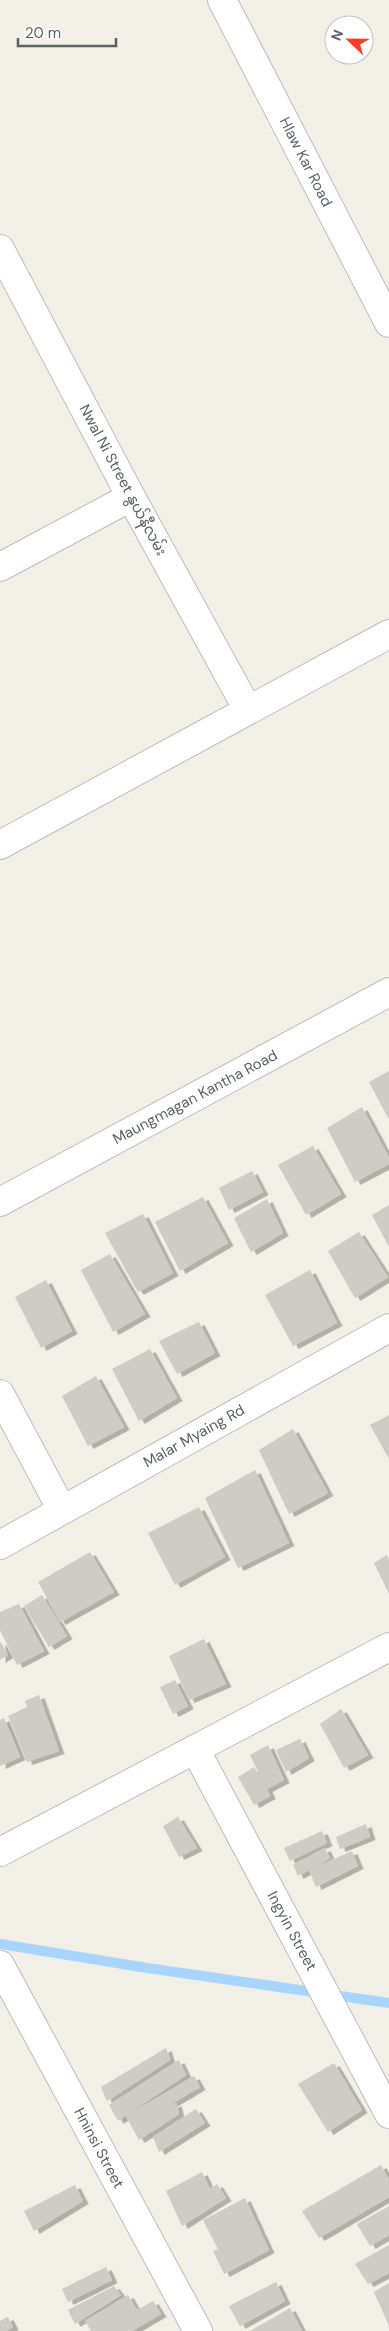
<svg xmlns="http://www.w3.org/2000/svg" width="389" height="2331" font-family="'DM Sans','Noto Sans Myanmar',sans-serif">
<defs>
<filter id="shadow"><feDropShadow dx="5.5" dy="3" stdDeviation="0" flood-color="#0004"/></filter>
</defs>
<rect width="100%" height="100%" fill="#f1efe6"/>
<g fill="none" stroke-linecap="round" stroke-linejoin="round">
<path stroke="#a8d5ff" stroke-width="10" d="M0,1944L141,1967L389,2003"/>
</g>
<g fill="#ceccc4" filter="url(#shadow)">
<path d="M389,1071V1120L369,1082Z"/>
<path d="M362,1107L389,1158V1164L355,1182L327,1128Z"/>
<path d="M313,1146L341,1194L306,1215L278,1165Z"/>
<path d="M252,1171L263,1192L229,1210L219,1188Z"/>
<path d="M203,1197L228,1243L180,1271L155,1222Z"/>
<path d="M267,1199L283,1233L251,1252L234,1218Z"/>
<path d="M389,1205V1247L372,1215Z"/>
<path d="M143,1214L173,1273L138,1292L105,1233Z"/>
<path d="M359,1232L388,1277L355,1298L328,1251Z"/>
<path d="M110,1254L145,1314L113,1332L81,1270Z"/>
<path d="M310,1270L337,1323L293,1346L265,1295Z"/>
<path d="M46,1280L72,1331L41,1348L15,1297Z"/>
<path d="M199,1322L215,1353L177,1374L159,1341Z"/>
<path d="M150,1349L177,1398L139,1421L112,1369Z"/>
<path d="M96,1376L124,1427L88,1446L62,1396Z"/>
<path d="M389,1415V1459L370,1425Z"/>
<path d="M293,1429L328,1493L289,1514L259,1450Z"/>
<path d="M255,1470L289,1543L238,1568L205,1498Z"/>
<path d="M199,1507L225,1557L175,1585L148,1533Z"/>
<path d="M90,1552L114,1592L60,1622L38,1582Z"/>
<path d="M387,1555L389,1559V1594L374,1563Z"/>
<path d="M42,1595L67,1636L49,1647L24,1606Z"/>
<path d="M19,1604L44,1651L17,1665L0,1630V1612Z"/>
<path d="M204,1639L226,1684L189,1700L169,1656Z"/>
<path d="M0,1641L8,1655L0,1660Z"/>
<path d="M175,1680L188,1706L173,1714L160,1687Z"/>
<path d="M39,1695L59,1751L27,1762L8,1716L27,1707L25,1701Z"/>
<path d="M341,1709L368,1755L344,1768L320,1724Z"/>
<path d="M4,1718L20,1757L0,1766V1720Z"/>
<path d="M300,1739L309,1758L286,1772L276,1750Z"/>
<path d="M268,1745L284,1780L267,1789L270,1796L254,1805L238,1777L254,1767L264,1784L250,1755Z"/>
<path d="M178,1817L197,1848L179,1857L163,1826Z"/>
<path d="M366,1824L370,1837L340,1849L336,1837Z"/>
<path d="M322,1831L327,1843L290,1861L284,1848Z"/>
<path d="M325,1848L330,1858L311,1869L352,1851L358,1866L316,1887L309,1870L298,1876L293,1865Z"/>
<path d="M166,2048L170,2060L107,2101L101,2087Z"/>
<path d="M179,2060L186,2075L118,2121L109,2105Z"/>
<path d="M334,2063L362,2110L328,2132L298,2084Z"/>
<path d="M194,2076L200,2087L148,2118L176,2103L179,2114L139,2140L126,2116Z"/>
<path d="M196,2109L205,2123L159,2152L153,2137Z"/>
<path d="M381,2165L389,2180V2197L319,2238L302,2211Z"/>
<path d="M202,2172L210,2189L217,2184L226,2198L182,2226L166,2191Z"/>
<path d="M75,2185L83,2201L34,2231L24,2211Z"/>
<path d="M245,2198L269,2250L224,2274L213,2251L218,2249L203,2220Z"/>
<path d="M389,2206V2235L370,2246L357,2224Z"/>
<path d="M389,2245V2273L368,2284L355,2264Z"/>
<path d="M106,2267L112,2280L68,2302L62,2289Z"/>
<path d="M276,2282L285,2301L240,2326L229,2306Z"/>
<path d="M389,2283V2326L374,2292Z"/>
<path d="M114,2286L121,2295L75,2324L68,2310Z"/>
<path d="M128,2295L137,2310L153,2301L161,2314L132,2331H91L85,2321Z"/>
<path d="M290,2308L302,2331H250Z"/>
<path d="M8,2317L13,2327L6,2331H0V2321Z"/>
</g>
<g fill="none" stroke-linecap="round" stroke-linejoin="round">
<defs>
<g id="street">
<path d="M0,249L131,497L248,710"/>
<path d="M0,567L131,497"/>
<path d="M0,845L389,634"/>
<path d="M0,1394L62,1510"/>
<path d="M0,1545L389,1328"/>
<path d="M195,1749L389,2114"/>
<path d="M0,1852L389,1647"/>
<path d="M0,1965L198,2331"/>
</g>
<g id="secondary">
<path d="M222,0L389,323"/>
<path d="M0,1202L389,992"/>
</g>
</defs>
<use href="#street" stroke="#babdc2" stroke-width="30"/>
<use href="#secondary" stroke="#bbbec5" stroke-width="30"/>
<use href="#street" stroke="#fff" stroke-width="28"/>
<use href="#secondary" stroke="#fff" stroke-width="28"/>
</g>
<g text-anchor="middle" stroke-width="4" stroke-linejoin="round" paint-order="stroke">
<g font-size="15" fill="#5d6167" stroke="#fff">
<text transform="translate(306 162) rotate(63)" y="5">Hlaw Kar Road</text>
<text transform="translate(123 480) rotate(62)" y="5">Nwal Ni Street နွယ်နီလမ်း</text>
<text transform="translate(195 1097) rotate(-28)" y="5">Maungmagan Kantha Road</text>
<text transform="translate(194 1436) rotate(-29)" y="5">Malar Myaing Rd</text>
<text transform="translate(292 1931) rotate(62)" y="5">Ingyin Street</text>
<text transform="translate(99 2148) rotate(62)" y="5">Hninsi Street</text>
</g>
</g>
<g transform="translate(349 40) rotate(292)"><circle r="24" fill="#ffffff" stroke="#bec0c2"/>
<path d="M0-4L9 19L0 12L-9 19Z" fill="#f93e23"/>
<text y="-8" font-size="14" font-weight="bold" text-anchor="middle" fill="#5d6167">N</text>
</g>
<path d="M18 38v8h98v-8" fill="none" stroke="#5d6167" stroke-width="2.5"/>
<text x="25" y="38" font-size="15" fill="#5d6167" stroke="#ffffff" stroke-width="4" paint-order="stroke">20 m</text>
</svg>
